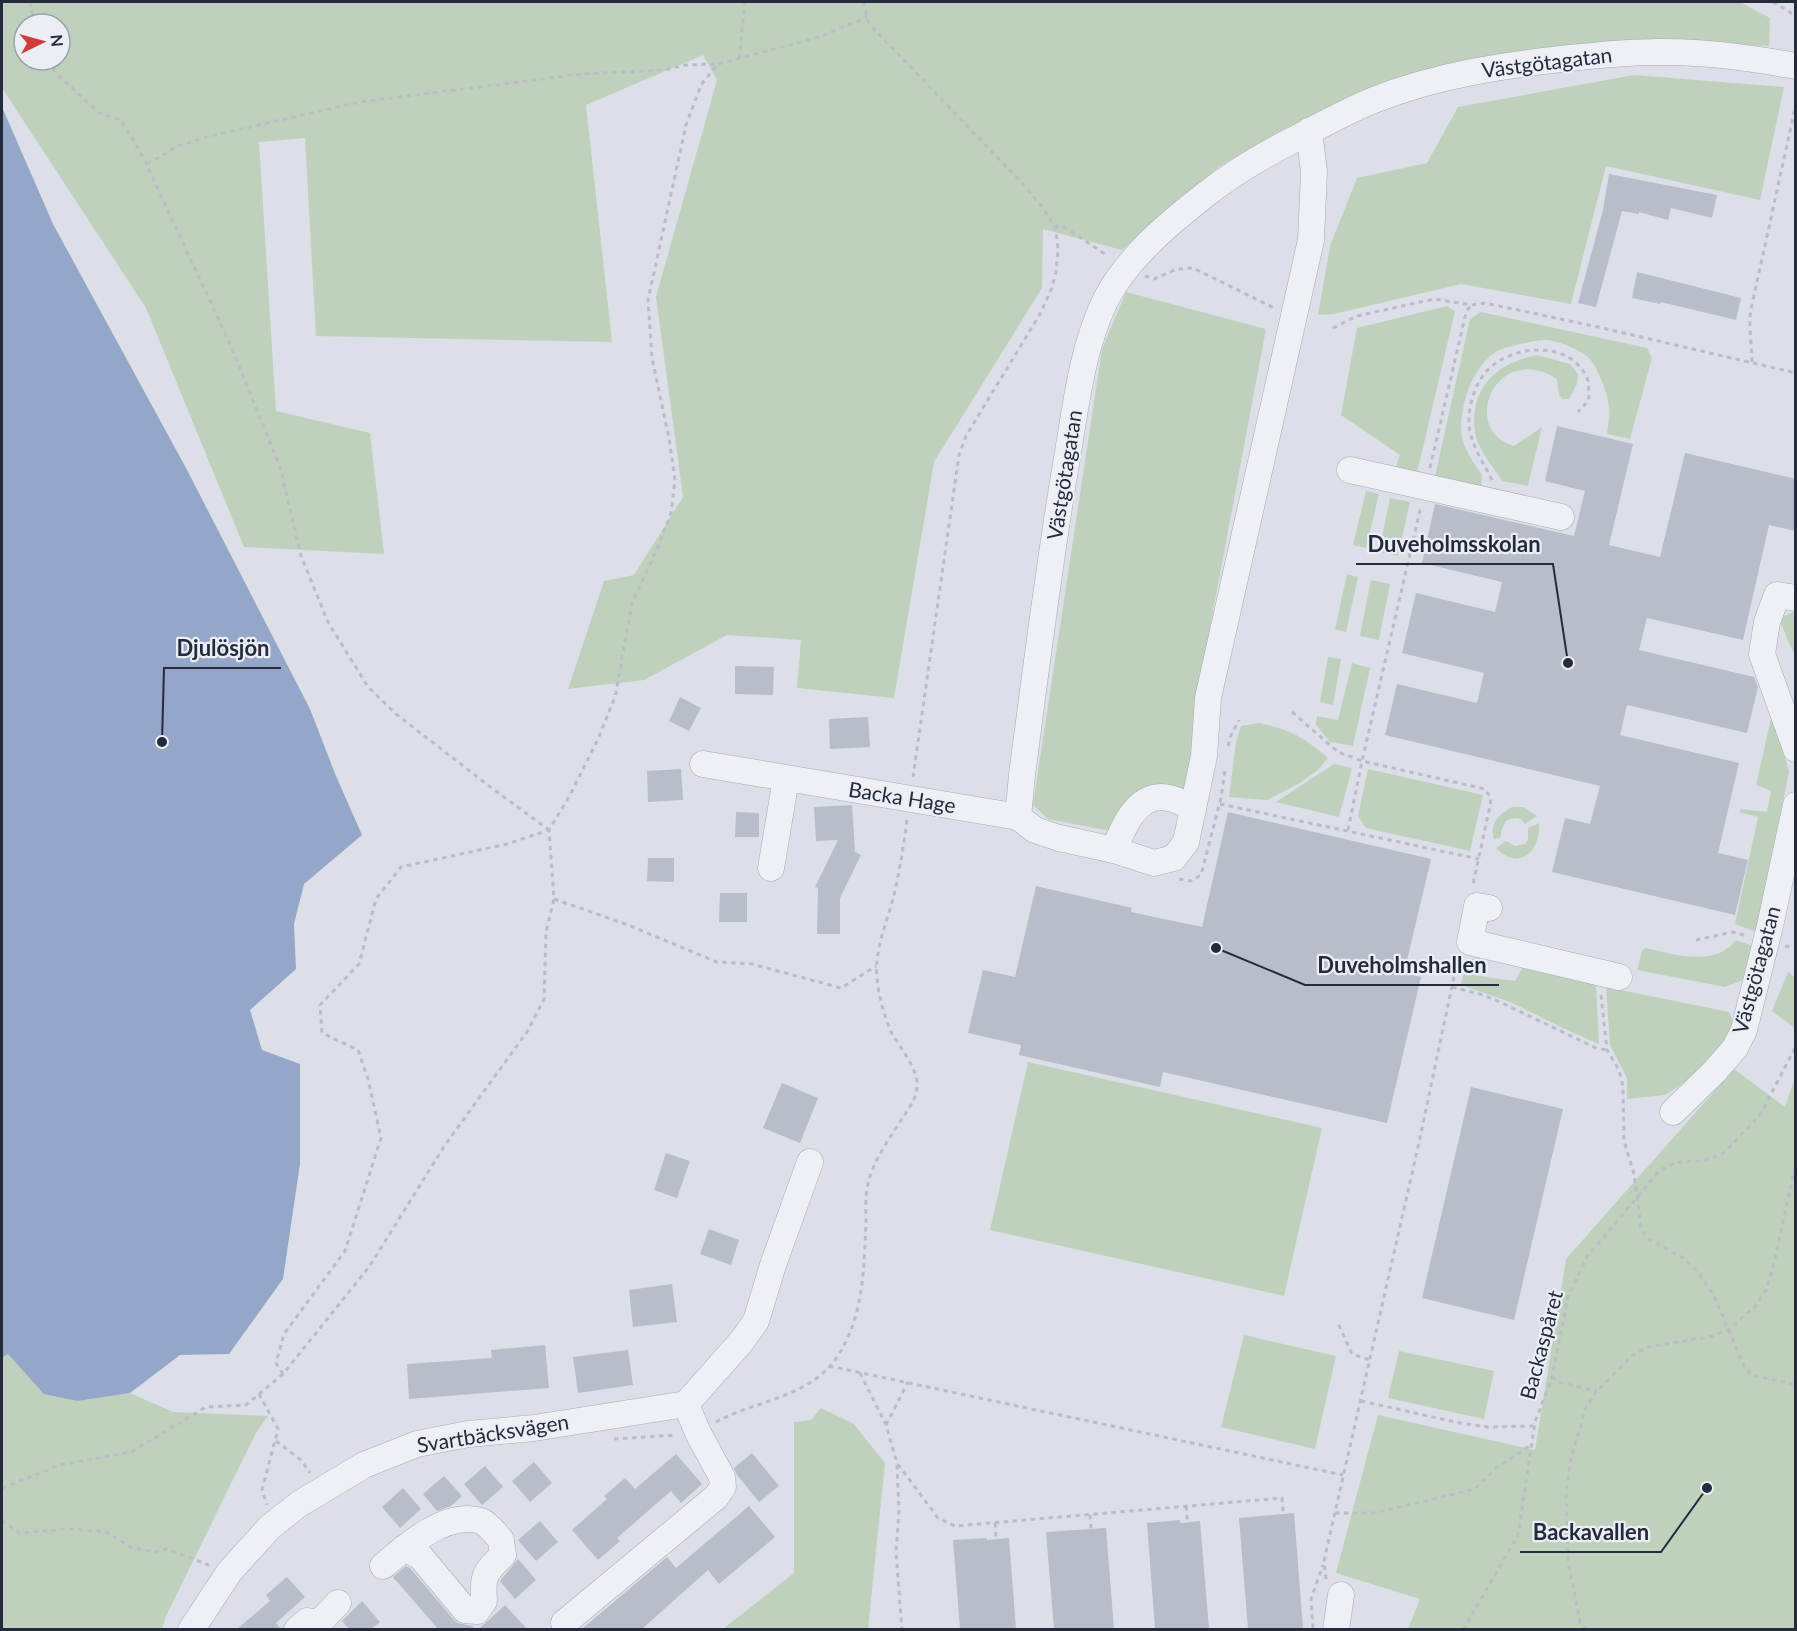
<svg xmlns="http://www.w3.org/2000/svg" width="1797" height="1631" font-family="Lato,sans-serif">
<rect width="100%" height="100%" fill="#dcdfe7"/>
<g fill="#bfd1bd" fill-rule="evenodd">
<path d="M2,2H1740L1770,18L1769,46L1670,43L1383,83L1220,166L1122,250L1043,229L1042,288L934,462L894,698L797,688L801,640L727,635L644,680L568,689L604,581L634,575L683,497L656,297L717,80L703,55L586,105L612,342L316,336L305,138L259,142L276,411L370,433L384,554L244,547L146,308L2,88ZM24,24H60V60H24Z"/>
<path d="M1634,75L1784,87L1760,200L1606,166L1571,304L1461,284L1334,314L1318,315L1330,246L1357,178L1427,163L1458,107Z"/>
<path d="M1126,292L1266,329L1197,696L1188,794L1162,784L1132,795L1110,831L1048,819L1033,805L1102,349Z"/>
<path d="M1447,306L1455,311L1417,473L1395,470L1400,455L1341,415L1357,328Z"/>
<path d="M1481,312L1647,348L1652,358L1630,439L1607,434C1608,425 1610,416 1609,407C1608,394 1597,365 1588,357C1580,350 1557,340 1546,340C1536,340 1506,346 1497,351C1479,363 1469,383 1464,404C1457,437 1463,448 1482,475L1481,488L1435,476L1470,319Z"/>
<path d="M1537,355L1570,364L1578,374L1577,384L1569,399H1562L1559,395L1557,379C1495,340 1459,431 1514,446L1542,427L1528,486L1502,481C1495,469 1485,458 1479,445C1474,435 1473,420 1475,409C1481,376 1507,361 1537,355Z"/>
<path d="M1366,491L1379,494L1366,548L1353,545Z"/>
<path d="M1390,498L1410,502L1398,556L1379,552Z"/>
<path d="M1347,574L1358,577L1346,632L1335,629Z"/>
<path d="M1371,580L1390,584L1379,640L1360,636Z"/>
<path d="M1795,611V654L1790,646L1781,623L1783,617Z"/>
<path d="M1328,657L1341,659L1333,705L1320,702Z"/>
<path d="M1352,663L1370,668L1353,746L1330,742L1316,725L1317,716L1338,720Z"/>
<path d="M1773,710L1789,772L1756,932L1735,924L1758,817L1739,812L1741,809L1767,812L1771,791L1756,785Z"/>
<path d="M1259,723C1291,730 1303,737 1328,758L1318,770L1300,783L1267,800L1229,797L1236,742L1241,726Z"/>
<path d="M1334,764L1352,768L1339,817L1276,802Z"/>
<path d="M1368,769L1483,795L1470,851L1366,828L1358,816Z"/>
<path d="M1512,807H1523L1537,816L1525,824C1520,816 1514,817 1506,821L1501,831V837L1494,839C1489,824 1499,814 1512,807Z"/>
<path d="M1539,823C1541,851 1519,872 1496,848L1506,841L1515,846L1525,844L1528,840V828Z"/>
<path d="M1736,940L1753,946L1746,979L1725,987L1637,970L1642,951L1645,948C1675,954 1714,968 1736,940Z"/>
<path d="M1480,957L1478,976L1515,981L1522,968L1596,985L1599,1044L1569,1031L1510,1002L1461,985L1467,960Z"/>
<path d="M1788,972L1795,977V1028L1772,1011Z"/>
<path d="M1606,987L1729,1012L1734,1024L1727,1040L1685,1082L1665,1095L1627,1099V1078L1610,1045Z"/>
<path d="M1028,1062L1322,1128L1284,1296L990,1230Z"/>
<path d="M1734,1069L1785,1107L1795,1078V1629H1408L1420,1599L1336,1573L1378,1415L1535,1450L1566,1259Z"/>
<path d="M1244,1335L1336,1356L1315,1449L1221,1427Z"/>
<path d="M1399,1351L1494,1371L1484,1419L1388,1398Z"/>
<path d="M8,1354L78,1401L130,1393L173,1412L268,1416L256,1433L166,1616L162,1629L2,1630V1358Z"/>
<path d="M821,1408L854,1424L885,1463L868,1629H723L794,1573V1422L811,1420Z"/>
</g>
<path fill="#95a7c8" d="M2,107L53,224L186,468L310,709L336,776L362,835L304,884L294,924L296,969L250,1010L262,1050L300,1064V1164L283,1279L229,1354L180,1355L130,1393L78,1401L44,1394L8,1354L2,1358Z"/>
<g fill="#b9bdc9">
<path d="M1609,174L1717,195L1712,218L1671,208L1668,220L1639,212V214L1622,211L1596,307L1578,303L1603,210Z"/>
<path d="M1637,272L1741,298L1736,320L1661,302L1660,304L1632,298Z"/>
<path d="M1557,426L1633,444L1609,545L1660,557L1685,453L1796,479V531L1769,525L1743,640L1647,618L1639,650L1754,677L1758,687L1747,733L1627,705L1620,735L1739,763L1718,853L1748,860L1735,915L1552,872L1565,818L1590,824L1600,786L1385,735L1397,684L1477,703L1484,673L1402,653L1416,593L1495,612L1502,582L1422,563L1435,504L1574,536L1585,491L1545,481Z"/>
<path d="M735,666L774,667L773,695L735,694Z"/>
<path d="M680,697L701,708L689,731L669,721Z"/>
<path d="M868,717L870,747L830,749L829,719Z"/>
<path d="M681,769L683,800L648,802L647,771Z"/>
<path d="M852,805L855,852L861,855L840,898V934H817L818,888L815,887L838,840L816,841L814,807Z"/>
<path d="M736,812L759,813V837H735Z"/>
<path d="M1228,812L1431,859L1404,973L1421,977L1387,1123L1163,1072L1160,1087L1019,1055L1021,1045L968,1033L983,970L1015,977L1036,886L1132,908L1131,912L1202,927Z"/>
<path d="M648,858H674V882L647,881Z"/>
<path d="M720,893H747V922H719Z"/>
<path d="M782,1083L818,1098L800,1143L763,1128Z"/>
<path d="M1471,1087L1563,1109L1514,1320L1422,1298Z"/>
<path d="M666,1153L690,1161L677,1198L654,1190Z"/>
<path d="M709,1229L739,1240L731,1265L700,1254Z"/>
<path d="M672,1284L677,1322L633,1327L629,1290Z"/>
<path d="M545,1345L549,1388L409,1399L407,1364L492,1358L491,1350Z"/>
<path d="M628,1350L633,1385L578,1393L573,1357Z"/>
<path d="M752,1453L779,1486L759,1502L737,1475L734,1468Z"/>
<path d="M676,1454L702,1484L681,1503L671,1491L617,1538L620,1541L598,1560L572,1530L607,1499L604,1496L625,1478L635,1489Z"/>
<path d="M534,1462L552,1483L530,1502L512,1481Z"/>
<path d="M485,1466L503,1487L482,1505L464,1484Z"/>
<path d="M444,1476L462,1496L451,1506L437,1511L423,1494Z"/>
<path d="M403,1488L421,1509L400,1528L382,1507Z"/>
<path d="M749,1506L775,1537L719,1584L708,1570L642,1629H582L667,1557L676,1568Z"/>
<path d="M1294,1513L1303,1628L1248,1629L1239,1518Z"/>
<path d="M1180,1520V1523L1200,1521L1209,1629H1155L1147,1523Z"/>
<path d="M540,1521L558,1542L536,1561L518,1540Z"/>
<path d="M1106,1528L1114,1629H1054L1046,1532Z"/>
<path d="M987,1538V1540L1009,1538L1016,1629H960L953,1540Z"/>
<path d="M518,1559L536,1580L515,1599L500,1581Z"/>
<path d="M406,1566L410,1568L454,1620L458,1623L472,1626L475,1629H438L393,1577Z"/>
<path d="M287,1577L305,1597L276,1623L281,1629H237L270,1601L266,1595Z"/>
<path d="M362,1601L380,1622L371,1629H349L342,1621Z"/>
<path d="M505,1605L527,1629H478L489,1620Z"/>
</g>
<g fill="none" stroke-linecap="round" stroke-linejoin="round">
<defs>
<g id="minor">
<path d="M1309,131L1314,172L1311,240L1208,698L1204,756L1186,842L1174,858L1154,863L1114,850L1059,838L1035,830L1018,817L1022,775C1036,669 1049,563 1067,458C1076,405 1082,348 1106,299C1128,257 1168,224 1205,195C1233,173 1263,155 1295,139C1321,125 1347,111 1374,100C1437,75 1504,65 1570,58C1599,55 1629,52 1658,52C1704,51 1750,58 1796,66"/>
<path d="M1350,470L1561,517"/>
<path d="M1796,598L1777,595L1767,622L1762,654L1796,749"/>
<path d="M703,764L1018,817"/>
<path d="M1114,850C1122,830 1135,797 1161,797C1172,797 1183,803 1193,807"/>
<path d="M771,868L786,779"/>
<path d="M1489,908L1477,906L1470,942L1619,977"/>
<path d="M1673,1112L1715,1071L1735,1048L1744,1030L1770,926L1796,805"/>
<path d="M383,1566C406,1546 447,1510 481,1521C488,1524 496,1534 501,1540L503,1555C485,1572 482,1576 484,1601L477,1611L465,1610L420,1556L404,1548"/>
<path d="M319,1623L338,1603"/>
<path d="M564,1623L716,1497L723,1487L722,1477L698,1433L686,1404"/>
<path d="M191,1630L230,1571L270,1527L299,1504L364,1465L417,1444L468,1434L534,1428L686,1404L741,1342L756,1321L773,1265L810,1162"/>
<path d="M297,1630L307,1621L319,1623"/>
<path d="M1336,1630L1341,1595"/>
</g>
</defs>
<use href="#minor" stroke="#a5a9b4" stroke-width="27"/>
<g stroke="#babdc5" stroke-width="3" stroke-dasharray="4.5 4.5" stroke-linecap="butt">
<path d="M30,2L34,24"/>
<path d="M863,2L868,21L873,28L1022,183L1044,209L1056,230L1058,250L1056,272L1051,290L1040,314L966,436L959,455L913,777"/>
<path d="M1773,2L1790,12L1796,19"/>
<path d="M739,59L745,2"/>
<path d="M49,60L55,72L99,113L121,120L143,157L230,344L280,467L301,556L328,622L368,687L396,714L489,786L549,830"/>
<path d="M147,164L178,146L210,136L360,102L582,74L664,70L685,65L718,64"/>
<path d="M1054,226L1064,227L1108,256"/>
<path d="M1145,276L1154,279L1177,269L1193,268L1274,308"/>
<path d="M1333,328L1357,316L1434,299L1472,305L1485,303L1598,327L1796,373"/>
<path d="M1752,362C1752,344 1748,326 1751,309L1796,104"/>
<path d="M1430,468L1465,317L1468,309L1472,305"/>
<path d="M1492,480C1483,462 1471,445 1469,425C1468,408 1474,386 1485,373C1509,344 1570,339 1587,378C1590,384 1588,393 1589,400L1578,412"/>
<path d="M1292,712L1338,752L1362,761L1485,789L1491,798L1490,806L1473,884"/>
<path d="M1228,746L1231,735L1239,720"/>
<path d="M1220,804L1479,859"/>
<path d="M1348,830L1362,761L1421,506"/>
<path d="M1179,879L1191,881L1201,875L1221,798L1225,770"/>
<path d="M554,899L628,925L717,962L752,964L841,988L876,966"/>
<path d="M1696,940L1733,932L1747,936"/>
<path d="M1785,946L1796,948"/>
<path d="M1452,987L1483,995L1500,1002L1596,1048L1607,1050"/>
<path d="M1601,995L1607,1050L1619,1070L1623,1087L1624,1141L1634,1174L1641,1228L1647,1238L1683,1258L1696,1270L1713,1294L1745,1368L1751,1375L1796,1385"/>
<path d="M1339,1325L1352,1354L1370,1360"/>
<path d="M829,1366L1343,1475"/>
<path d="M860,1373L886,1425L897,1463L938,1518L955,1526L1282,1498L1293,1630"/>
<path d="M283,1374L276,1363L284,1334L345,1251L381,1138L368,1079L358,1050L322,1033L320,1005L359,964L376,899L401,867L507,844L549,830"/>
<path d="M1552,1377L1562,1383L1597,1391"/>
<path d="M259,1394L278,1429L262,1490L267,1505"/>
<path d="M1361,1401L1460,1423L1488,1427L1533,1426"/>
<path d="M716,1422C754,1401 807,1398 835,1360C864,1319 864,1269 866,1221C866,1208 865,1192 869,1180C874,1159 892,1135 903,1117C909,1108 916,1099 917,1088C919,1069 900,1048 891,1032C884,1015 879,997 877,979C874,949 888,920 895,891C900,867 904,844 907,820"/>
<path d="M886,1425L908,1382"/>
<path d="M614,1439L676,1435"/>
<path d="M276,1441L301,1460L310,1473"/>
<path d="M897,1465L899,1511L896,1552L902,1630"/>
<path d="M2,1488L60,1465L131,1452L206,1407L246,1405L283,1374L369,1267L445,1145L527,1032L544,999L546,932L554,899L549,830L569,797L598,739L615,697L632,603L658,547L671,513L675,480L669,438L652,358L648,300L686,125L701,85L718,64L819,37L867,17"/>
<path d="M1186,1506L1197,1630"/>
<path d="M1335,1513H1374L1475,1489L1495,1469L1531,1445"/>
<path d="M1090,1515L1099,1630"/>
<path d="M2,1520L19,1533L69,1529L107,1532L130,1547L155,1552L167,1549L209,1565"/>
<path d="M995,1523L1003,1630"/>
<path d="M1326,1579L1324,1561L1418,1147L1458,958"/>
<path d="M1313,1628L1311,1599L1323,1565"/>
<path d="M1463,1630L1518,1535L1535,1422L1552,1377L1568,1297L1587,1257L1659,1171L1676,1162L1701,1161L1723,1154L1760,1115L1796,1046"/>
<path d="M1586,1630L1580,1622L1568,1561L1566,1492L1571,1458L1586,1407L1597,1391L1632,1356L1648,1347L1713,1336L1729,1329L1755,1307L1766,1290L1773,1268L1796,1162"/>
</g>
<use href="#minor" stroke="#eff0f5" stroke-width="26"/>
</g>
<g text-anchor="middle" stroke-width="4.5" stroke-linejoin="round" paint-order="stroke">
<g font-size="21" fill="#252b3d" stroke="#ebeef4">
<text transform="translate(1547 63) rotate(-7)" y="7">Västgötagatan</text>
<text transform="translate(1065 475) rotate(-81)" y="7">Västgötagatan</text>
<text transform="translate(902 798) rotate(9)" y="7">Backa Hage</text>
<text transform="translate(1757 970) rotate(-75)" y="7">Västgötagatan</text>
<text transform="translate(1542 1345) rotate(-75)" y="7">Backaspåret</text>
<text transform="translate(493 1434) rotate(-9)" y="7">Svartbäcksvägen</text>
</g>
</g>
<path fill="none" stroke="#252b3d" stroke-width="2" d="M1568 663L1553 564H1356M162 742L164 668H281M1216 948L1305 985H1499M1707 1488L1661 1552H1520"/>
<g fill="#252b3d" stroke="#ebeef4" stroke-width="2">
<circle cx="1568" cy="663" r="6"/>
<circle cx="162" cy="742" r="6"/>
<circle cx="1216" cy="948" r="6"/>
<circle cx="1707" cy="1488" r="6"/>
</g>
<g font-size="22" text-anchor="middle" font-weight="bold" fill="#252b3d" stroke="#ebeef4" stroke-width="4.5" stroke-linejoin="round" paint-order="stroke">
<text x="1454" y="552">Duveholmsskolan</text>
<text x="223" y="656">Djulösjön</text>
<text x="1402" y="973">Duveholmshallen</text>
<text x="1591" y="1540">Backavallen</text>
</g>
<rect width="1797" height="1631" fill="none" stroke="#252b3d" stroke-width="6"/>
<g transform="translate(42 42) rotate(85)"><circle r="28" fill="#ebeef4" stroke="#9ca0ab" stroke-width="1.5"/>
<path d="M0-4.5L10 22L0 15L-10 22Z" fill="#d13b3c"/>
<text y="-9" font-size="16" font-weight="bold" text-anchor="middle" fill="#252b3d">N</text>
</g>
</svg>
